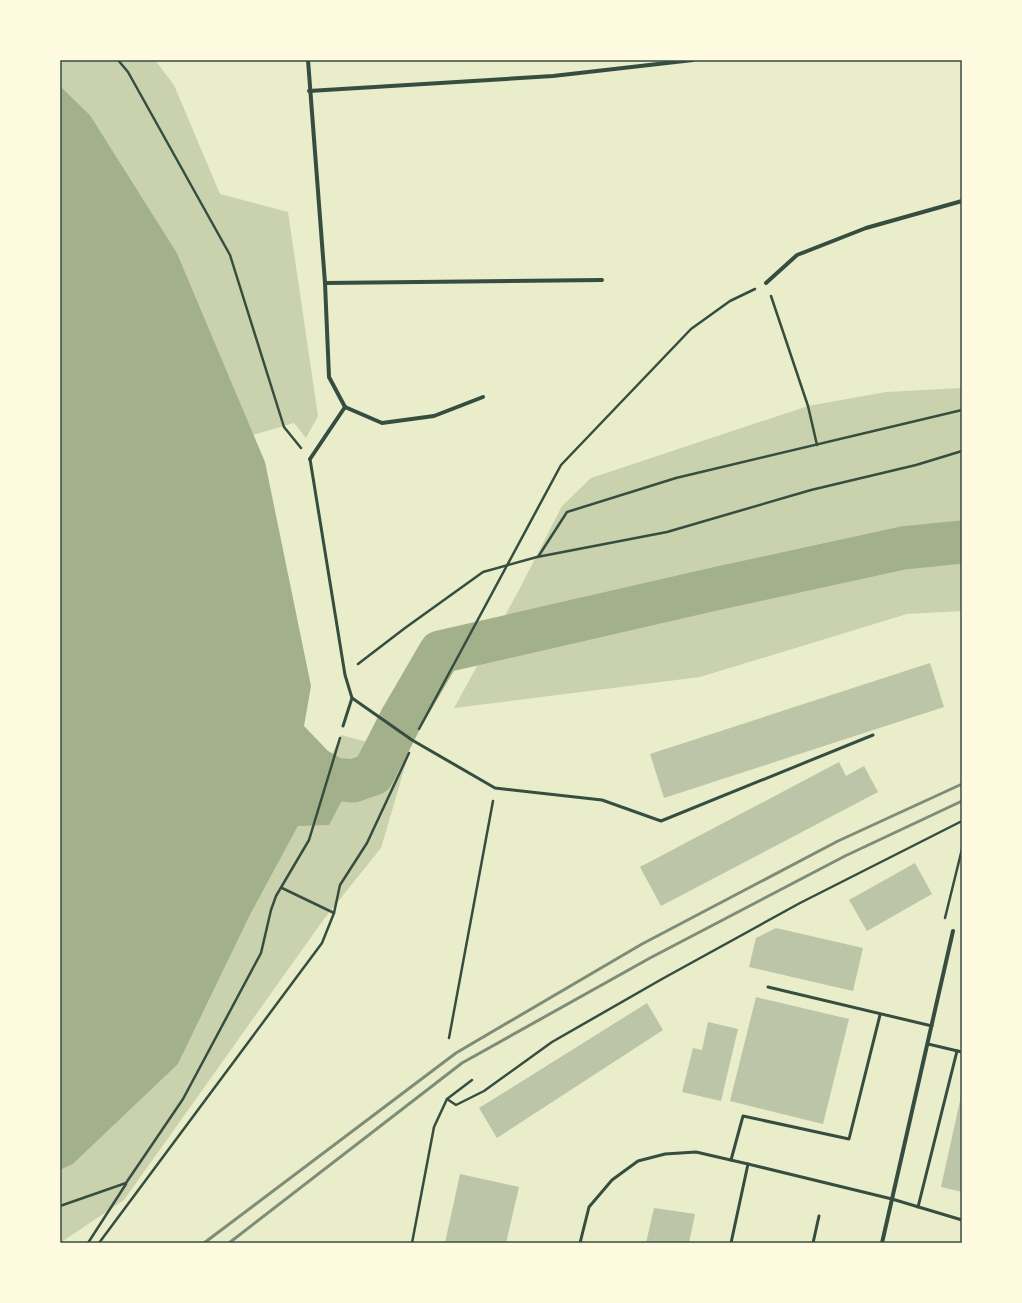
<svg xmlns="http://www.w3.org/2000/svg" width="1022" height="1303" font-family="'PT Serif',serif">
<rect width="100%" height="100%" fill="#e9edc9"/>
<g fill="#cad2ad">
<path d="M60,60H155L174,85L220,194L288,212L318,416L306,438L294,423L253,435L177,253L90,115L60,86Z"/>
<path d="M962,388V611L907,614L700,677L454,708L519,590L562,506L591,478L808,406L886,392Z"/>
<path d="M341,735L409,753L381,848L324,919L124,1200L60,1243V1170L73,1164L178,1064L250,915L298,826Z"/>
</g>
<path fill="#a3b18a" d="M60,86L90,115L177,253L265,462L311,686L304,726L328,751L359,768L329,825L298,826L250,915L178,1064L73,1164L60,1170Z"/>
<g fill="none" stroke-linecap="round" stroke-linejoin="round">
<path stroke="#a3b18a" stroke-width="43" d="M293,775L353,781L373,774L401,719L440,652L719,588L903,548L962,542"/>
</g>
<g fill="#bcc5a7">
<path d="M930,663L944,707L664,798L650,754Z"/>
<path d="M839,762L846,776L864,766L878,792L661,906L640,867Z"/>
<path d="M915,863L932,894L867,931L849,900Z"/>
<path d="M776,928L863,948L853,991L749,967L756,938Z"/>
<path d="M756,997L849,1019L823,1124L730,1101Z"/>
<path d="M647,1003L663,1030L497,1138L479,1108Z"/>
<path d="M708,1022L738,1029L721,1101L682,1092L693,1048L702,1050Z"/>
<path d="M961,1096H962V1192L941,1187Z"/>
<path d="M460,1174L519,1187L506,1243H445Z"/>
<path d="M654,1208L695,1214L689,1243H646Z"/>
</g>
<g fill="none" stroke-linecap="round" stroke-linejoin="round">
<g stroke="#344e41" stroke-width="2.5">
<path d="M118,60L128,72L230,255L284,427L301,448"/>
<path d="M771,296L808,406L817,445"/>
<path d="M538,557L567,512L676,478L962,410"/>
<path d="M358,664L405,628L483,572L537,557L667,532L811,490L916,465L962,451"/>
<path d="M419,729L561,465L691,329L730,301L755,289"/>
<path d="M282,888L334,913L340,885L367,843L409,753"/>
<path d="M945,918L962,849"/>
<path d="M449,1038L493,801"/>
<path d="M447,1099L456,1105L484,1091L552,1042L662,979L800,903L962,821"/>
<path d="M60,1206L126,1183L183,1099L261,953L271,910L276,896L309,840L340,738"/>
<path d="M88,1243L126,1184"/>
<path d="M99,1243L322,943L334,913"/>
<path d="M412,1243L434,1127L447,1099L472,1080"/>
</g>
<g stroke="#344e41" stroke-width="3">
<path d="M310,459L345,675L352,698L343,726"/>
<path d="M352,698L412,740L495,788L602,800L661,821L873,735"/>
<path d="M768,987L932,1026"/>
<path d="M928,1044L962,1052"/>
<path d="M731,1160L743,1116L849,1139L880,1015"/>
<path d="M918,1207L957,1051"/>
<path d="M580,1243L589,1207L612,1180L638,1161L665,1154L696,1152L748,1164L892,1199L962,1220"/>
<path d="M731,1243L748,1164"/>
<path d="M813,1243L819,1216"/>
</g>
<g stroke="#344e41" stroke-width="4">
<path d="M308,60L325,283L329,377L345,407L310,459"/>
<path d="M309,91L553,76L693,60"/>
<path d="M325,283L602,280"/>
<path d="M766,283L797,255L866,228L962,201"/>
<path d="M345,407L382,423L434,416L483,397"/>
<path d="M882,1243L953,931"/>
</g>
<g stroke="#7c8e77" stroke-width="3">
<path d="M204,1243L456,1053L642,944L838,841L962,784"/>
<path d="M229,1243L462,1063L650,958L845,856L962,801"/>
</g>
</g>
<rect width="1022" height="1303" fill="none" stroke="#fefae0" stroke-width="122"/>
<rect x="61" y="61" width="900" height="1181" fill="none" stroke="#344e41" stroke-width="1.5"/>
</svg>
